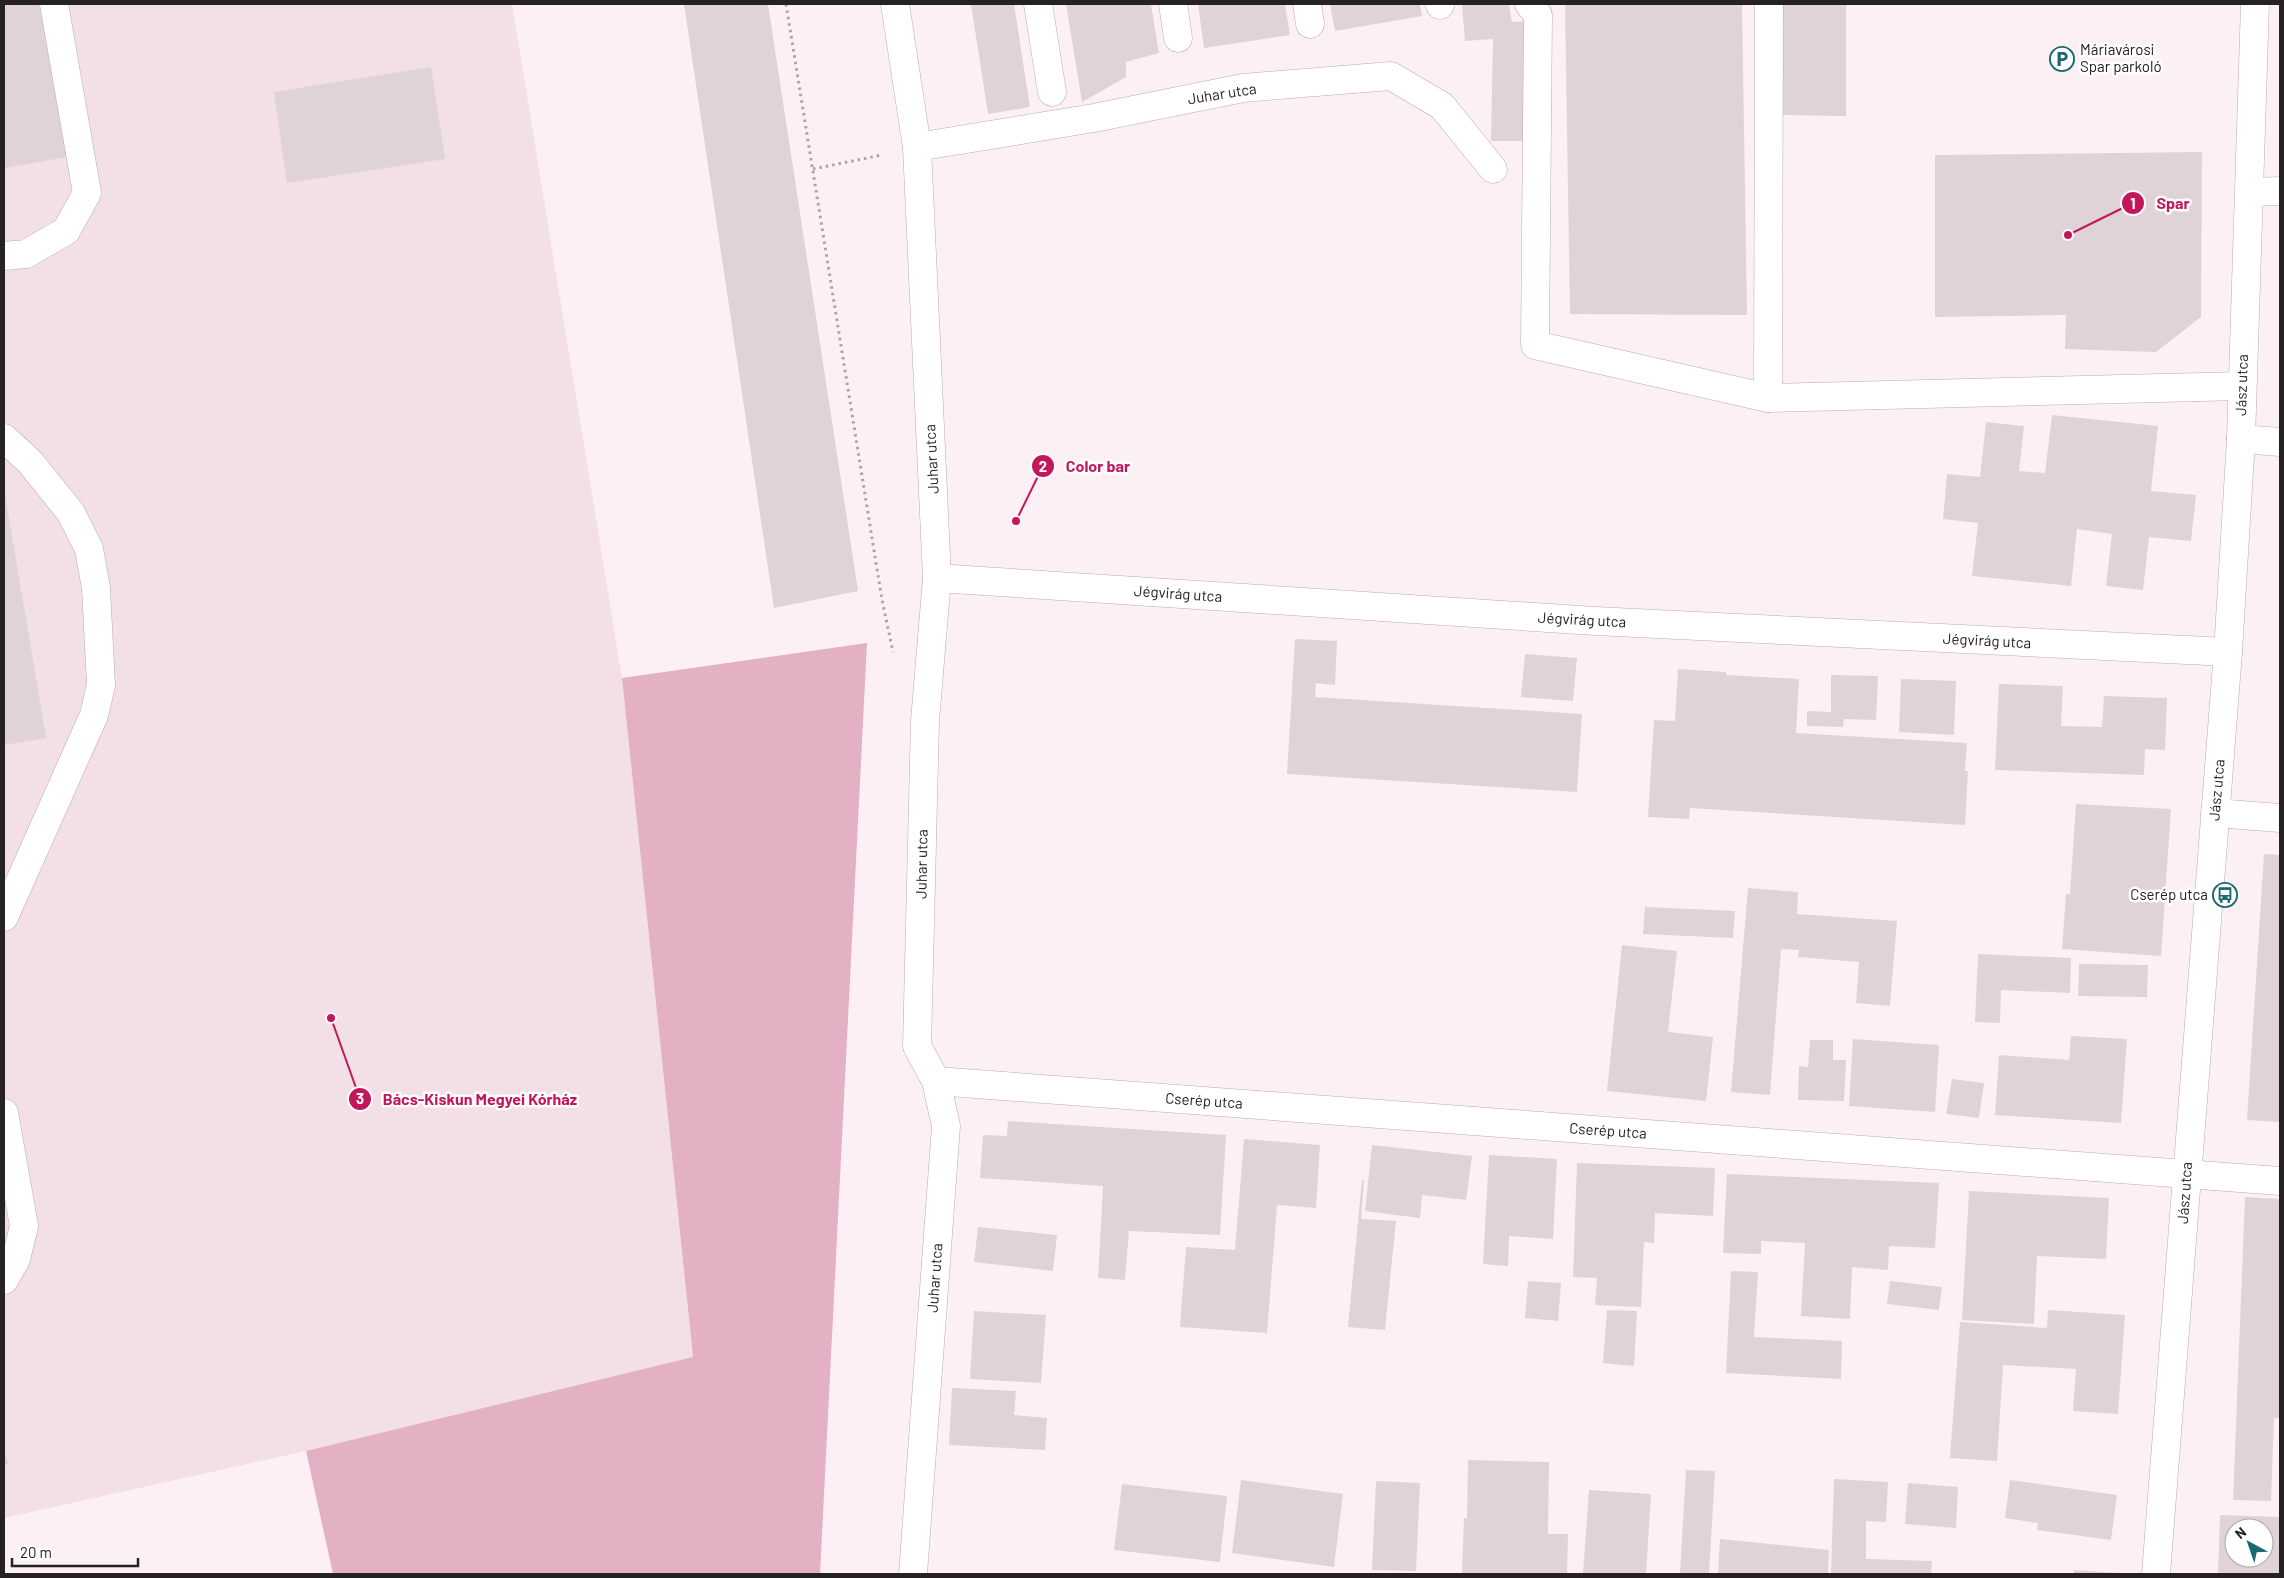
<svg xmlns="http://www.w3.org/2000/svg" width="2284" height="1578" font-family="Barlow,sans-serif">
<rect width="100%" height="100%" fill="#fdf0f5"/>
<path fill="#f3dfe6" d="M4,4H512L622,678L693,1358L306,1451L4,1518Z"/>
<path fill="#e4b1c4" d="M867,643L820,1574H333L306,1451L693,1357L622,678Z"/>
<g fill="#e0d3d7" fill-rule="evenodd">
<path d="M4,4H41L67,157L4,168Z"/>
<path d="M684,4H768L858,591L774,608Z"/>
<path d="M971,4H1014L1030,107L988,114Z"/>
<path d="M1066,4H1151L1159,53L1126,62V77L1082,102Z"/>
<path d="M1198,4H1285L1290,35L1204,48Z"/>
<path d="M1330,4H1420L1422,16L1335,31Z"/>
<path d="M1462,4H1509L1512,22L1527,21L1530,141H1491L1493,39L1465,41Z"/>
<path d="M1565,4H1742L1747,315L1570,314Z"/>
<path d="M1779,4H1846V116L1779,115Z"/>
<path d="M431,67L445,159L287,183L274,92Z"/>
<path d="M2202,152L2201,317L2156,352L2065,349L2066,315L1935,317V155Z"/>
<path d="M2052,415L2158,426L2151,491L2196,495L2191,541L2149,537L2143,590L2106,586L2112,534L2077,529L2071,586L1972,576L1978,523L1943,519L1947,474L1980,477L1986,422L2024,426L2019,471L2045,473Z"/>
<path d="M4,489L46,738L4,745Z"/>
<path d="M1295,639L1337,641L1335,685L1316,683L1315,697L1582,714L1577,792L1287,774Z"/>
<path d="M1525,654L1577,658L1573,701L1521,697Z"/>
<path d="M1678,669L1726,672V675L1799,679L1796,733L1967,743L1965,771H1968L1965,825L1690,808L1689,819L1648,817L1654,720L1675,721Z"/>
<path d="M1831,675L1878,676L1876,720L1844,719L1843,727L1807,726V711L1831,712Z"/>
<path d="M1901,679L1956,681L1954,735L1899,732Z"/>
<path d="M1999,684L2063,686L2061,726L2102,727L2104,696L2167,698L2165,750L2145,749L2144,775L1995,770Z"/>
<path d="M2076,804L2171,809L2161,956L2062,949L2066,894H2070Z"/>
<path d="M2264,854L2280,855V1122L2247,1120Z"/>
<path d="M1748,888L1798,892L1797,914L1897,921L1890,1006L1856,1003L1859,962L1798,957L1799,950L1781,949L1770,1095L1731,1092Z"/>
<path d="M1645,907L1735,911L1733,938L1643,934Z"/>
<path d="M1622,945L1677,951L1668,1032L1713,1037L1706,1101L1607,1091Z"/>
<path d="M1978,954L2071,958L2070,993L2001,990L2000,1023L1975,1022Z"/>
<path d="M2079,964L2148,965L2147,997L2078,996Z"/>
<path d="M2071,1036L2127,1039L2121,1123L1995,1115L1999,1055L2069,1060Z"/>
<path d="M1853,1039L1939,1045L1935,1112L1849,1106Z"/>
<path d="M1810,1040H1833V1060H1846L1844,1101L1798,1100L1799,1066L1808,1067Z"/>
<path d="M1952,1079L1984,1083L1979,1118L1946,1114Z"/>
<path d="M1008,1121L1226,1135L1220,1235L1129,1231L1125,1280L1098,1278L1103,1186L980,1178L983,1135L1007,1136Z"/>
<path d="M1244,1139L1320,1145L1316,1208L1277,1205L1267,1333L1180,1327L1186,1247L1235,1250Z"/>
<path d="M1372,1145L1472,1156L1466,1200L1422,1195L1420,1218L1365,1211Z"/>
<path d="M1489,1155L1557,1159L1553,1239L1509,1236L1508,1266L1483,1264Z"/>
<path d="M1577,1163L1715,1168L1713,1216L1655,1213L1654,1243L1644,1242L1641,1307L1595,1305L1597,1278L1573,1277Z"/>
<path d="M1727,1174L1939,1183L1935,1248L1889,1246L1888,1270L1852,1267L1850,1319L1801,1316L1805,1243L1761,1241V1254L1723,1253Z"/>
<path d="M1362,1180H1364L1361,1219L1396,1221L1385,1330L1348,1327Z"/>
<path d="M1969,1191L2109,1198L2106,1259L2037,1256L2034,1324L1962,1320Z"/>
<path d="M2245,1197L2280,1199V1418H2274L2271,1501L2233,1500Z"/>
<path d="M978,1227L1057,1235L1053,1271L974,1262Z"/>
<path d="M1731,1271L1758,1272L1754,1337L1842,1341L1841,1379L1726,1373Z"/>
<path d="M1528,1281L1561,1283L1558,1321L1525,1318Z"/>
<path d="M1890,1281L1942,1287L1939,1310L1887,1304Z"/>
<path d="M1607,1310L1637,1311L1634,1366L1603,1363Z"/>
<path d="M2048,1310L2125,1315L2118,1414L2073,1411L2076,1369L2003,1365L1997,1461L1950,1458L1960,1322L2047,1328Z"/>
<path d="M974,1311L1046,1315L1041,1383L970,1379Z"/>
<path d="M952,1388L1016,1391L1014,1415L1047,1418L1045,1450L949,1445Z"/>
<path d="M4,1447L8,1464L4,1465Z"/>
<path d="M1468,1460L1549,1462L1548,1534H1568L1567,1574H1462L1464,1518H1467Z"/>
<path d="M1686,1470L1715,1471L1709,1574H1680Z"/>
<path d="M1834,1479L1888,1482L1886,1522L1866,1521V1559L1932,1561L1931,1574H1831Z"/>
<path d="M1241,1480L1343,1494L1334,1567L1232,1553Z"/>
<path d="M2010,1480L2117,1495L2111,1540L2037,1530L2038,1523L2005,1518Z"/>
<path d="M1376,1481L1420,1483L1416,1571L1372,1570Z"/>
<path d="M1908,1483L1958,1487L1956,1528L1905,1524Z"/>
<path d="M1122,1484L1227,1496L1220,1562L1114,1550Z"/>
<path d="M1589,1490L1651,1494L1646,1574H1583Z"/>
<path d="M2220,1515L2280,1517V1574H2218ZM2234,1528H2264V1558H2234Z"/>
<path d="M1720,1539L1829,1550L1828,1574H1718Z"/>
<path d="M2074,1570L2119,1573V1574H2074Z"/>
</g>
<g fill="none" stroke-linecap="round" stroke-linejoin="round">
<defs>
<g id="minor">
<path d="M895,4L917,147L937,578L925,721L917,1046L936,1081L946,1126L913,1574"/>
<path d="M1038,4L1052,92"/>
<path d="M1173,4L1178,38"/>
<path d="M1307,4L1310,24"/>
<path d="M1440,4V5"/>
<path d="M1529,4L1538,15L1535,345L1768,398"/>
<path d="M1769,4L1768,398L2241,386"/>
<path d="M917,147L1094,118L1243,88L1391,76L1442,106L1493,169"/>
<path d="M2250,192L2280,191"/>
<path d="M4,256L26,254L66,231L87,193L54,4"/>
<path d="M4,438L30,462L71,513L89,549L96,588L101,685L94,715L4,917"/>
<path d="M2241,439L2280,442"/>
<path d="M937,578L1595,621L2228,652"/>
<path d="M2215,813L2280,818"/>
<path d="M936,1081L2280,1181"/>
<path d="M4,1113L24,1226L16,1259L4,1280"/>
<path d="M2156,1574L2228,652L2241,439L2255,4"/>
</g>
</defs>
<use href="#minor" stroke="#b8abb0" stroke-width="29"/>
<g stroke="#ada3a7" stroke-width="3" stroke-dasharray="2.5 4" stroke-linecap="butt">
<path d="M786,4L882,600L893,652"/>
<path d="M813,169L882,155"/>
</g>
<use href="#minor" stroke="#fff" stroke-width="28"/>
</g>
<defs>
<symbol id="parking-ring" viewBox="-11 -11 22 22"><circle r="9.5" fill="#fff" stroke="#1c696f" stroke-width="1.5"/><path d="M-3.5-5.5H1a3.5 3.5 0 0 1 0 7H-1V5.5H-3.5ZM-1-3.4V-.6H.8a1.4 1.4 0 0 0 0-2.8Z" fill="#1c696f"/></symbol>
<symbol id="bus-ring" viewBox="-11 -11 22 22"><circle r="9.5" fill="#fff" stroke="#1c696f" stroke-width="1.5"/><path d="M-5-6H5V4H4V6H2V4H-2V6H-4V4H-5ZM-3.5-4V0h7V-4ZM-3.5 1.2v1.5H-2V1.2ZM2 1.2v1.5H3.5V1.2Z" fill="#1c696f"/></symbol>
</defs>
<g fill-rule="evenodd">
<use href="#parking-ring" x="2048" y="45" width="28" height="28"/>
<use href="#bus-ring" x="2211" y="881" width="28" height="28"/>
</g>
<g text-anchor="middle" stroke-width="5" stroke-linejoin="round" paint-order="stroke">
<g font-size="15" fill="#262123" stroke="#fff" text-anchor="start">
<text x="2080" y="55">Máriavárosi<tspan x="2080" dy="17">Spar parkoló</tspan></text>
<text x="2208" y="900" text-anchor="end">Cserép utca</text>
</g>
<g font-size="15" fill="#262123" stroke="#fff">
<text transform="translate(1222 94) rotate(-9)" y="5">Juhar utca</text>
<text transform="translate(2242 385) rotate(-88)" y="5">Jász utca</text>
<text transform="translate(932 459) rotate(-93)" y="5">Juhar utca</text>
<text transform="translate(1178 594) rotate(4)" y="5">Jégvirág utca</text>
<text transform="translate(1582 620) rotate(3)" y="5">Jégvirág utca</text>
<text transform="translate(1987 641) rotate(3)" y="5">Jégvirág utca</text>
<text transform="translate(2217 790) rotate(-85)" y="5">Jász utca</text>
<text transform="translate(922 864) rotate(-89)" y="5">Juhar utca</text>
<text transform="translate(1204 1101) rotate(4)" y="5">Cserép utca</text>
<text transform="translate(1608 1131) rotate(4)" y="5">Cserép utca</text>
<text transform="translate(2185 1193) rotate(-86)" y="5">Jász utca</text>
<text transform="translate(935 1278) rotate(-86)" y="5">Juhar utca</text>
</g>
</g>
<path fill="none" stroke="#c2185b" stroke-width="2" d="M2068 235L2133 203M1016 521L1043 466M331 1018L360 1099"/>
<g fill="#c2185b" stroke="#fff" stroke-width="2">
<circle cx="2068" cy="235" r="5"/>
<circle cx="1016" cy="521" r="5"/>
<circle cx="331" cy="1018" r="5"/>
<circle cx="2133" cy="203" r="12"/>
<circle cx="1043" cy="466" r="12"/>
<circle cx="360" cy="1099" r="12"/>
</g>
<g font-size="15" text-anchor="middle" font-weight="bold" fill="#fff">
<text x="2133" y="209">1</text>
<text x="1043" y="472">2</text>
<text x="360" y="1104">3</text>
</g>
<g font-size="16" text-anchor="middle" font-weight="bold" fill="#c2185b" stroke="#fff" stroke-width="5" stroke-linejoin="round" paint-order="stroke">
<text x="2173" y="209">Spar</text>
<text x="1098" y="472">Color bar</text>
<text x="480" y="1105">Bács-Kiskun Megyei Kórház</text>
</g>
<rect width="2284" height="1578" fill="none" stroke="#262123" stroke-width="10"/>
<g transform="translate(2249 1543) rotate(320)"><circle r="24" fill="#ffffff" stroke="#a8a6a7"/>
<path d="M0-4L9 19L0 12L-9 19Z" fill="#1c696f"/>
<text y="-8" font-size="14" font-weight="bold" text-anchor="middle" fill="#262123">N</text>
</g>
<path d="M12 1558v8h126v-8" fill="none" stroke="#262123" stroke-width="2.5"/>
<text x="20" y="1558" font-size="15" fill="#262123" stroke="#ffffff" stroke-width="4" paint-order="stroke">20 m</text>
</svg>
